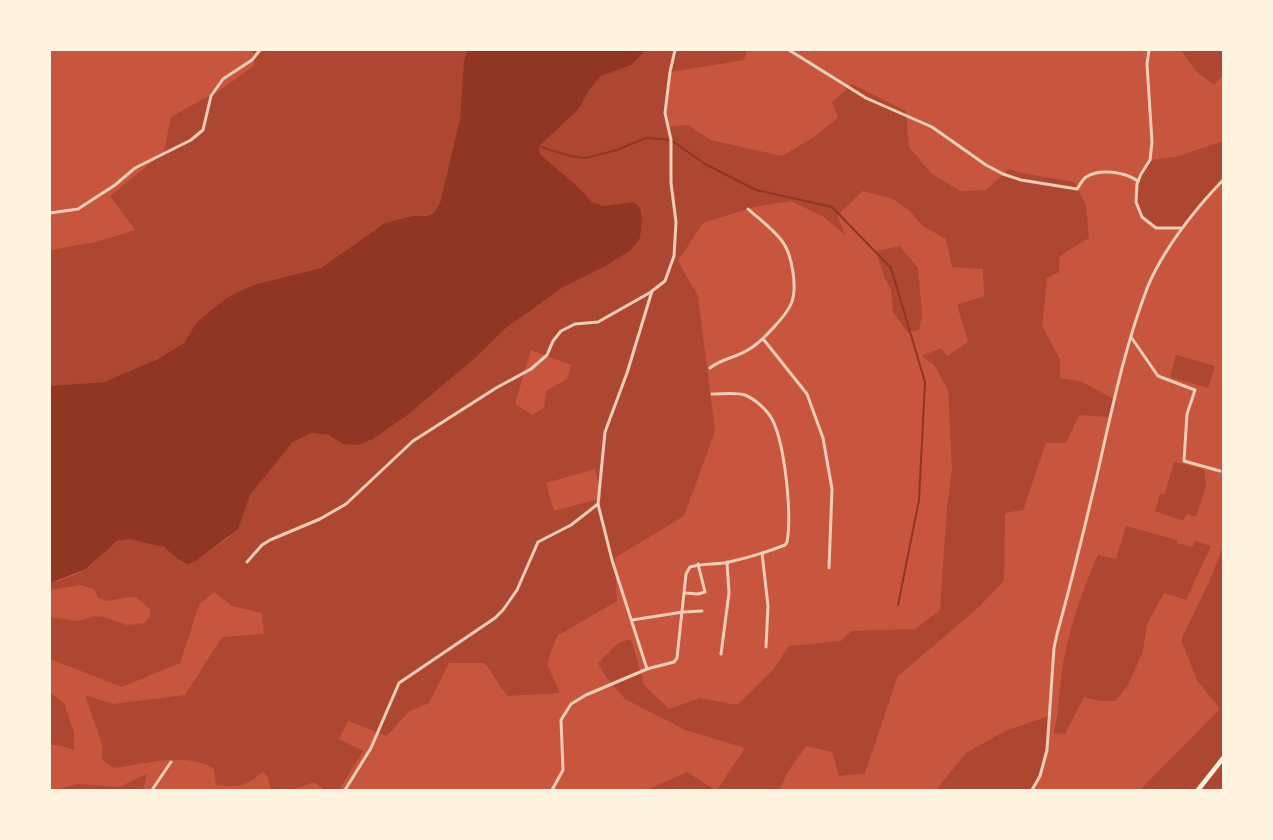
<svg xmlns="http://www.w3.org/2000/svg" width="1273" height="840" font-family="Arial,sans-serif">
<rect width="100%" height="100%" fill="#c8553d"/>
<g fill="#ae4732" fill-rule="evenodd">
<path d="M253,50H467L464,61L460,119L440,203L434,213L425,216H412L385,223L321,268L257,284L225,299L197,322L184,343L158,359L104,382L50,386V250L96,242L135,230L110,196L164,152L171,117L223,88L254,66Z"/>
<path d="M646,50H747L744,60L670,72L665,105L667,127L688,125L711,140L782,156L812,138L838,118L832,102L852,84L906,111L909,147L931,173L960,191L986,190L1009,169L1021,173L1074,182L1086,205L1089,238L1060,256L1059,272L1047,278L1042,326L1060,359V378L1080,381L1114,399L1110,417L1079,415L1066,443H1046L1023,510L1005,513L1004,581L980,606L898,676L865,773L839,776L832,752L806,746L789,770L779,790H717L745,748L685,730L625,699L605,676L598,663L618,643L631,639L644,685L669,709L700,698L737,705L773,670L789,646L841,641L851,631L915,629L940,610L947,507L952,470L948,390L934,365L922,356L941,348L947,356L968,342L957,305L984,296L983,269L952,267L946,239L923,226L909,210L891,198L862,191L837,216L846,236L824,217L791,201L754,207L703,223L678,261L698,296L715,431L684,516L615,558L617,601L557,636L547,664L560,693L507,696L485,663H449L429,703L408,712L387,736L348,721L339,739L363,751L339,790H325L314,782L293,790H271L268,777L263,772C246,786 238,788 216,785L214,769C190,751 143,764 114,768L102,760L103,747L85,695L113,704L185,695L222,637L264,634L262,613L232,606L214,592L199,605L180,663L122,687L50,659V617L78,621L95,616L104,617L127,625L145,623L150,616V609L137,598L129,597L107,601L98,598L94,589L80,585L50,590V583C62,580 74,576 85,570C99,561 112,538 130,539C153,540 175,554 196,561L230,537L246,506L250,495L293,442L311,433L329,435L343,444L410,413L474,359L506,328L562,288L604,267L634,203L604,206L592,202L578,187L540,154L538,146L579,109L589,90L601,76L631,65ZM531,350L571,365L567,379L546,391L544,407L533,415L515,404ZM595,469L602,498L554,511L546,483Z"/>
<path d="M1181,50H1223V75L1214,85L1196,71Z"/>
<path d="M1223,141V179L1181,228H1156L1142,217L1136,202L1137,184L1150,160L1176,157Z"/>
<path d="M900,246L918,268L922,315L919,330L907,332L893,312L891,290L884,276L876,251Z"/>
<path d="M1176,355L1215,366L1208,388L1170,377Z"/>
<path d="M1174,462L1204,469L1206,486L1196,517L1187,514L1183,521L1155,511L1160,494H1165Z"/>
<path d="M1126,526L1177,540V543L1193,547L1195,541L1211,546L1186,600L1164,593L1147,624L1143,651L1128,685L1116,701H1100L1084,697L1065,734L1054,733C1058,714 1059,697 1061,678C1066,636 1081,593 1098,555L1116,559Z"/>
<path d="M1223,546V788L1221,790H1140L1220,709L1197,680L1181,640L1209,582Z"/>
<path d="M50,692L64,703L74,732V750L59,745H50Z"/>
<path d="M1049,716C1047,743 1045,766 1032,790H936L966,753L1005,731Z"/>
<path d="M687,772L715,790H647Z"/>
<path d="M147,774L143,790H56L77,784L119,787Z"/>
</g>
<path fill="#8f3625" d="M467,50H646L631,65L601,76L589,90L579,109L539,146L540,154L578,187L592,202L604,206L634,202L640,208L642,219L640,238L631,250L604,267L562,288L506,328L474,359L410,413L373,439L357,445L343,444L329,435L311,433L293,442L250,495L238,529L196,561L187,564L178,559L164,547L129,539L117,541L86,569L50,583V386L104,382L158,359L184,343L197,322L225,299L236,293L257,284L321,268L385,223L412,216H426L434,213L440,203L460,119L464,61Z"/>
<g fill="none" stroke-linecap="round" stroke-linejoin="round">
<path stroke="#8f3625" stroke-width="2" d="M538,146L570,156L585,158L617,150L646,138L671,140L705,164L756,190L832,207L891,268L925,382L919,500L898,605"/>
<g stroke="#f1ccb7" stroke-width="3">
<path d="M789,50L866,98L932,127L986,165L1003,174L1021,180L1077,189C1080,185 1082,180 1086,177C1100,168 1125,172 1138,181"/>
<path d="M1149,50L1147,64L1152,142L1150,160L1141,174L1137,184L1136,202L1142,217L1156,228H1181"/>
<path d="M50,213L78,209L115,185L135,168L191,140L203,130L211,96L223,79L252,60L260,50"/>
<path d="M1131,337L1158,376L1195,390L1187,414L1184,461L1220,471"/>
<path d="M764,340L807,394L823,438L832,489L829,568"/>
<path d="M710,368C722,358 737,358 751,348C762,341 786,316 791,304C798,288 792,254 782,241C773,229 759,219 748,209"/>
<path d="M762,553L768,606L766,647"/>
<path d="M247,562L262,545L270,540L320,519L346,504L413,441L496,388L531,369L547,355L553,341L561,331L575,324L598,322L651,292"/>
<path d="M685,593L698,594L705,592L698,564"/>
<path d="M632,620L683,612L702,611"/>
<path d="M721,654L729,593L727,562"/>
<path d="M647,669L674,662L677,658L686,574L690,567C703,563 716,565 729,562C748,558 767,552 785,545L787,542C792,514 785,444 772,419C767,410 755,399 745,395C736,392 722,394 712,394"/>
<path d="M152,790L171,762"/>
<path d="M345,790L371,748L399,683L495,618L503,610L517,590L538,542L571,525L598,504L605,432L627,373L652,291L665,281L674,256L676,222L671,183V140L665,113L670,72L675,50"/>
<path d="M552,790L563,770L561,720L571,704L586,695L647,669L612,560L598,504"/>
<path d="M1032,790L1040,776L1047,750L1054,648L1057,634C1072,580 1085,526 1098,471C1112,409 1125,345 1148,286C1164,248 1196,208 1224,179"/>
</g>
<path stroke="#fff3e0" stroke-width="4.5" d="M1198,790L1224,757"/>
</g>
<rect width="1273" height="840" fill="none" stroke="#fff3e0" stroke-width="102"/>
</svg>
